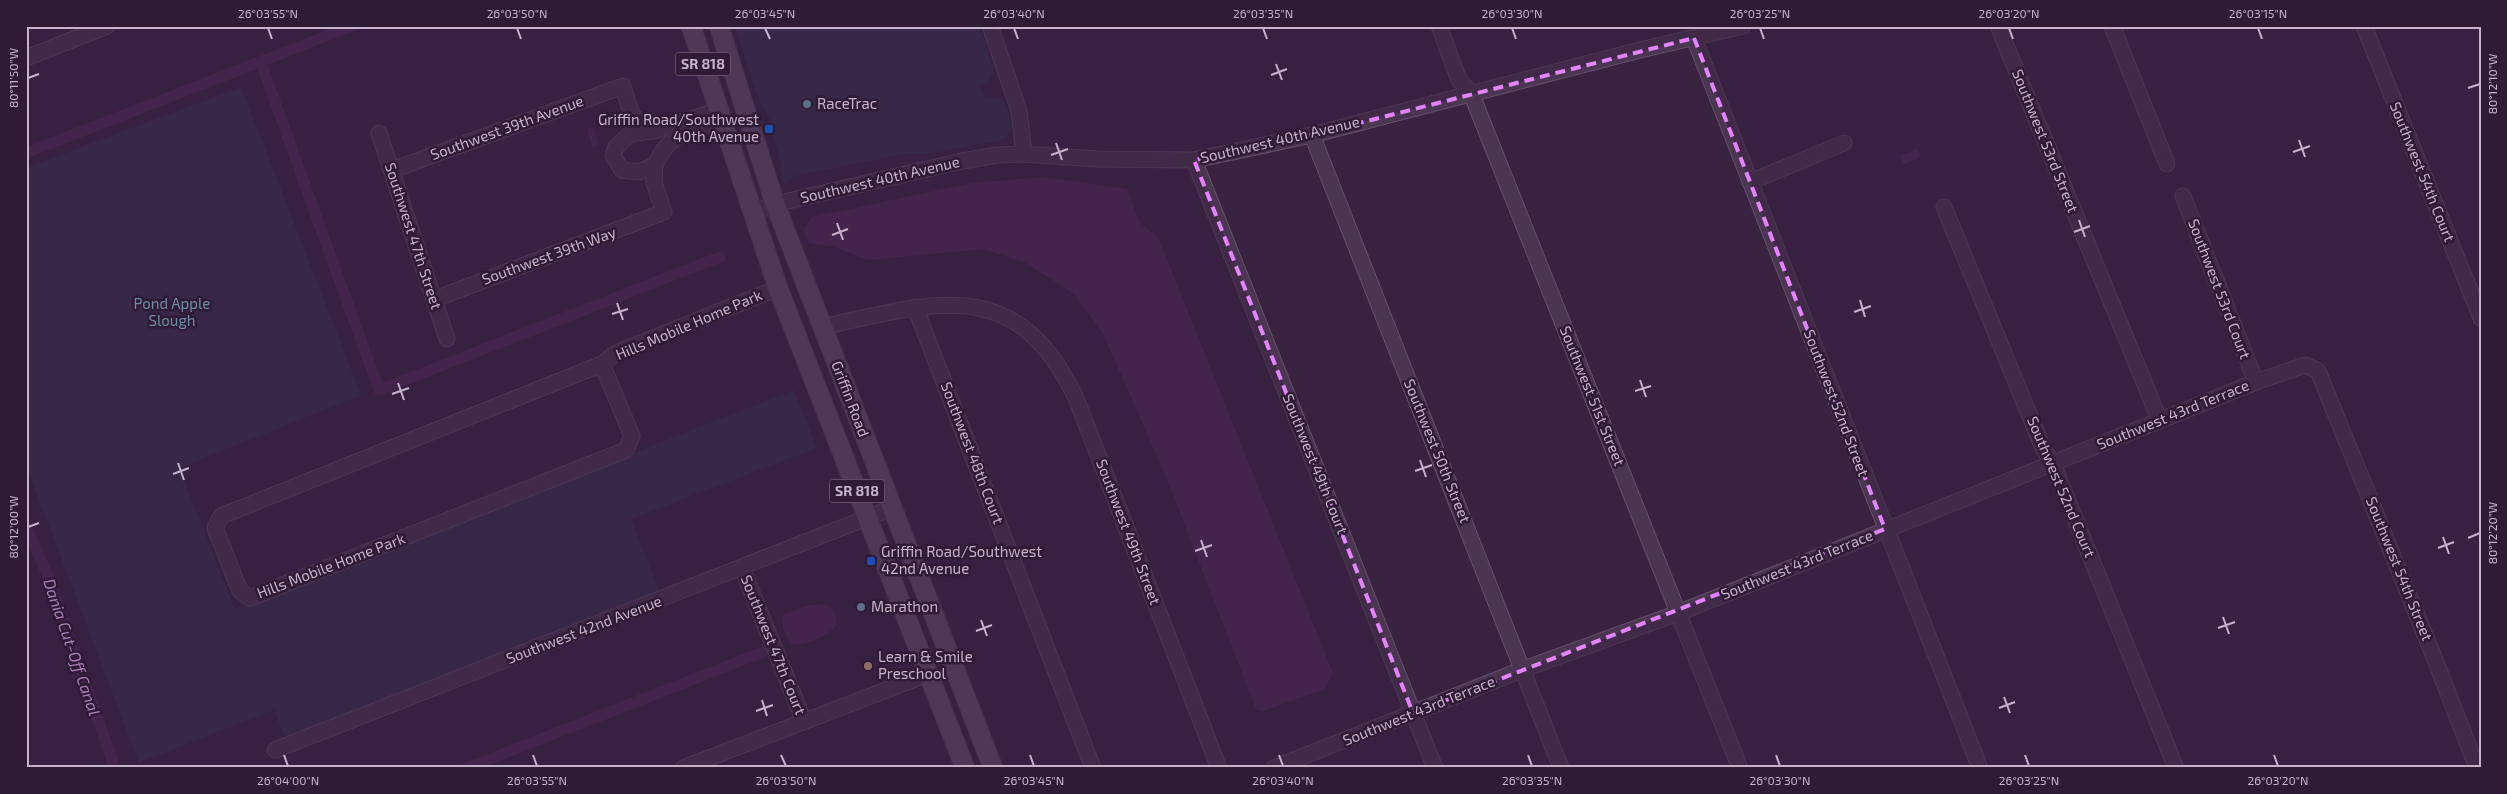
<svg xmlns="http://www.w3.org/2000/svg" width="2507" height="794" font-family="'Exo 2',sans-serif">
<rect width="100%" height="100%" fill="#392140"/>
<g fill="#34314e">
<path d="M735,26H980L994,73L989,80L979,86L985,99L991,97L1002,99L1007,108L1012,128L1005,139L928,154H905L794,176L787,183H783L779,153L769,118L756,93Z"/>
<path d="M241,87L361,395L179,468L235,609L794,390L817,448L631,519L660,593L286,739L274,710L139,763L26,465V168Z"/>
</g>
<g fill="#50295c">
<path d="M594,127L598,145L592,147L587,129Z"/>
<path d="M1917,149L1921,157L1904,164L1900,156Z"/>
<path d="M1044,177L1127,189L1140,223L1158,237L1333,673L1325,689L1263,711L1256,709L1167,479L1128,390L1102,332L1074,294L1026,263L984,249L868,260L834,247L809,243L803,229L813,217L972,183Z"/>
<path d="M826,604L835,613L837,624C828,637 809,644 794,645C786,638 779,625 784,614L810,605Z"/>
</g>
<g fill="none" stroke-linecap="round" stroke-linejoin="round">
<g stroke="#50295c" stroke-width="11">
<path d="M261,63L379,390L720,257"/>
<path d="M26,153L352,26"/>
<path d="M26,527L47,574L115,768"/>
<path d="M467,768L763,652"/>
</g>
<defs>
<g id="minor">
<path d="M990,26L1019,111L1024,154"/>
<path d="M1439,26L1459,80L1471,93L1740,768"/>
<path d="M1998,26L2160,421"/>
<path d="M2112,26L2167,164"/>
<path d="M2364,26L2481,318"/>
<path d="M1694,38L1980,768"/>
<path d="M26,58L107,26"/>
<path d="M718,110L658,130L630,134L616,147L613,156L622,170L639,172L655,165C671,131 688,132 721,121"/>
<path d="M379,133L447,339"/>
<path d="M1312,135L1561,768"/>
<path d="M1194,160L1435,768"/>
<path d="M392,170L623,86C628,104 631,120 648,131"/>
<path d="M1750,182L1844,143"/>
<path d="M2183,196L2256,382"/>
<path d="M1944,207L2043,448L2053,464L2176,768"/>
<path d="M752,213L775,204L962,161L997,155L1024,154L1096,159L1194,160L1312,135L1640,50L1743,26"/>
<path d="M435,299L664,212L654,183L655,165"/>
<path d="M915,307L1093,768"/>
<path d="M822,327C933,303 1016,272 1076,398L1219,768"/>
<path d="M602,364L632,436L626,450L250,598L240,591L215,528L221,516Z"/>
<path d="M602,364L616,353L778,288"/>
<path d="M742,568L804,721"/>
<path d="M275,750L892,508"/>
<path d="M683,768L928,674"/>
<path d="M1274,768L1524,669L1678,613L2256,382L2305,365L2318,371L2434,657L2477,768"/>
</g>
<g id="major">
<path d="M691,26L778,288L965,768"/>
<path d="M719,26L775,204L993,768"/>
</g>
</defs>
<use href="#minor" stroke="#65516b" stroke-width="17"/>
<use href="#major" stroke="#503c56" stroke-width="21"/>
<use href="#minor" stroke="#4a3650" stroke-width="15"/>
<use href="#major" stroke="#695470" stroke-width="19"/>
</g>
<path d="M0 0H2507V794H0ZM1694,38L1885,529L1413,713L1194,160L1312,135Z" fill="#392140" fill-opacity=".55" fill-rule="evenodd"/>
<path fill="none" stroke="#e583ff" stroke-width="4" stroke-dasharray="10 6" stroke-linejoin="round" d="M1694,38L1885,529L1413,713L1194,160L1312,135Z"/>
<path fill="none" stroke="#c6b2cb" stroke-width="2" d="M268,28L272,39M517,28L521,39M765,28L770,39M1014,28L1018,39M1263,28L1267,39M1512,28L1516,39M1760,28L1764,39M2009,28L2013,39M2258,28L2262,39M1276,64L1282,80M1271,75L1287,69M28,78L39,74M2468,88L2480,84M2299,140L2305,157M1056,143L1062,160M2293,152L2310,146M1051,155L1068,149M2079,220L2085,237M837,223L843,240M2074,232L2090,226M832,235L848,229M1860,300L1865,317M617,303L623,320M1854,312L1871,306M612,314L628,309M1640,380L1646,397M398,383L404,400M1635,391L1651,386M392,394L409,388M1420,460L1426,477M178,463L184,480M1415,471L1432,465M173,474L189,468M28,527L39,523M2443,537L2449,554M2468,538L2480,533M1201,540L1207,557M2438,548L2454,542M1195,551L1212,545M2223,617L2229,634M981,620L987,636M2218,628L2235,622M976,631L992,625M2004,697L2010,713M762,700L767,716M1999,708L2015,702M756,711L773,705M284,755L288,766M533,755L537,766M781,755L786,766M1030,755L1034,766M1279,755L1283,766M1528,755L1532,766M1776,755L1780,766M2025,755L2029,766M2274,755L2278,766"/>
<g fill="#5c6f8a" stroke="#2f1b35" stroke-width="2">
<circle cx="807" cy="104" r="5"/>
<circle cx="861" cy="607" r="5"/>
</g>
<g fill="#1a4fb4" stroke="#2f1b35" stroke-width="2">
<rect x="764" y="124" width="10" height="10" rx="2.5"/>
<rect x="866" y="556" width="10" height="10" rx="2.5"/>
</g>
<circle fill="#8d6e63" stroke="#2f1b35" stroke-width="2" cx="868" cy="666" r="5"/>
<g text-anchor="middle" stroke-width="5" stroke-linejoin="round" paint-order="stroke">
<g fill="#2f1b35" stroke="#99859e" stroke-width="1">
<rect x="675.5" y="52.5" width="55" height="23" rx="4"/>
<rect x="829.5" y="479.5" width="55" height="23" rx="4"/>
</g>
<g font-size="14" font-weight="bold" fill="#c6b2cb">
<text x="703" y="69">SR 818</text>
<text x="857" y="496">SR 818</text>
</g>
<g font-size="15" fill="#c6b2cb" stroke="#2f1b35" text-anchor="start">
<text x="817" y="109">RaceTrac</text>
<text x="759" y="125" text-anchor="end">Griffin Road/Southwest<tspan x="759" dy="17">40th Avenue</tspan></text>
<text x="881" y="557">Griffin Road/Southwest<tspan x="881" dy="17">42nd Avenue</tspan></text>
<text x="871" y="612">Marathon</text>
<text x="878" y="662">Learn &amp; Smile<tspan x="878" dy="17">Preschool</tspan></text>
</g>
<g font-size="15" fill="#c6b2cb" stroke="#2f1b35">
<text transform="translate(507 128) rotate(-20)" y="5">Southwest 39th Avenue</text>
<text transform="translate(1280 140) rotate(-13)" y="5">Southwest 40th Avenue</text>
<text transform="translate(2045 141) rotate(68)" y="5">Southwest 53rd Street</text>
<text transform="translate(2422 172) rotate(68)" y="5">Southwest 54th Court</text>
<text transform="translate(880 180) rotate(-13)" y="5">Southwest 40th Avenue</text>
<text transform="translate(413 236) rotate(72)" y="5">Southwest 47th Street</text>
<text transform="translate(549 256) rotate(-20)" y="5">Southwest 39th Way</text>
<text transform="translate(2219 289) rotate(69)" y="5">Southwest 53rd Court</text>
<text transform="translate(689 325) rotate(-23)" y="5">Hills Mobile Home Park</text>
<text transform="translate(1592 396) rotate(68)" y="5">Southwest 51st Street</text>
<text transform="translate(850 399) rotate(69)" y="5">Griffin Road</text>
<text transform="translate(1836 403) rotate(69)" y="5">Southwest 52nd Street</text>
<text transform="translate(2173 415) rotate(-22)" y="5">Southwest 43rd Terrace</text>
<text transform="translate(1437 451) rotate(68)" y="5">Southwest 50th Street</text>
<text transform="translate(972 453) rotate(69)" y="5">Southwest 48th Court</text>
<text transform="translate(1315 464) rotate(68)" y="5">Southwest 49th Court</text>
<text transform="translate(2061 487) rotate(67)" y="5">Southwest 52nd Court</text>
<text transform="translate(1128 532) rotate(69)" y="5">Southwest 49th Street</text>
<text transform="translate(1797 565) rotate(-22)" y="5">Southwest 43rd Terrace</text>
<text transform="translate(331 566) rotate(-21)" y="5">Hills Mobile Home Park</text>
<text transform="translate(2399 569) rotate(68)" y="5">Southwest 54th Street</text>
<text transform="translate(584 630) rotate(-21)" y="5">Southwest 42nd Avenue</text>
<text transform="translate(773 645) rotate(68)" y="5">Southwest 47th Court</text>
<text transform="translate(1419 711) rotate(-22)" y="5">Southwest 43rd Terrace</text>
</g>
<g font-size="15" fill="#6e8ea4" stroke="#2f1b35">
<text x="172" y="309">Pond Apple<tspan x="172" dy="17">Slough</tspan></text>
</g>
<g font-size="16" font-style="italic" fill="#ab7eba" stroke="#2f1b35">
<text transform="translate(72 647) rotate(71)" y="6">Dania Cut-Off Canal</text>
</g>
</g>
<rect width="2507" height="794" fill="none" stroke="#2f1b35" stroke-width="55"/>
<rect x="28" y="28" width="2452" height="738" fill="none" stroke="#c6b2cb" stroke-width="2"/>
<g font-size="12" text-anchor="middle" fill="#c6b2cb">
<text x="268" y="18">26°03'55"N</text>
<text x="517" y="18">26°03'50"N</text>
<text x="765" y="18">26°03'45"N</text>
<text x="1014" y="18">26°03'40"N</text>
<text x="1263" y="18">26°03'35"N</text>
<text x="1512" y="18">26°03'30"N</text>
<text x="1760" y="18">26°03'25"N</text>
<text x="2009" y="18">26°03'20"N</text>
<text x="2258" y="18">26°03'15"N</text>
<text transform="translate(14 78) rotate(-90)" y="4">80°11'50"W</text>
<text transform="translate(2493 84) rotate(-90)" y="4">80°12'10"W</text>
<text transform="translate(14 527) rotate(-90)" y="4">80°12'00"W</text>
<text transform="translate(2493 533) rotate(-90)" y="4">80°12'20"W</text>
<text x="288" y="785">26°04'00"N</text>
<text x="537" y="785">26°03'55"N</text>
<text x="786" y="785">26°03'50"N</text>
<text x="1034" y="785">26°03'45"N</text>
<text x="1283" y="785">26°03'40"N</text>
<text x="1532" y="785">26°03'35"N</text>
<text x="1780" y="785">26°03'30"N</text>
<text x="2029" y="785">26°03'25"N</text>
<text x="2278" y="785">26°03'20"N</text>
</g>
</svg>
